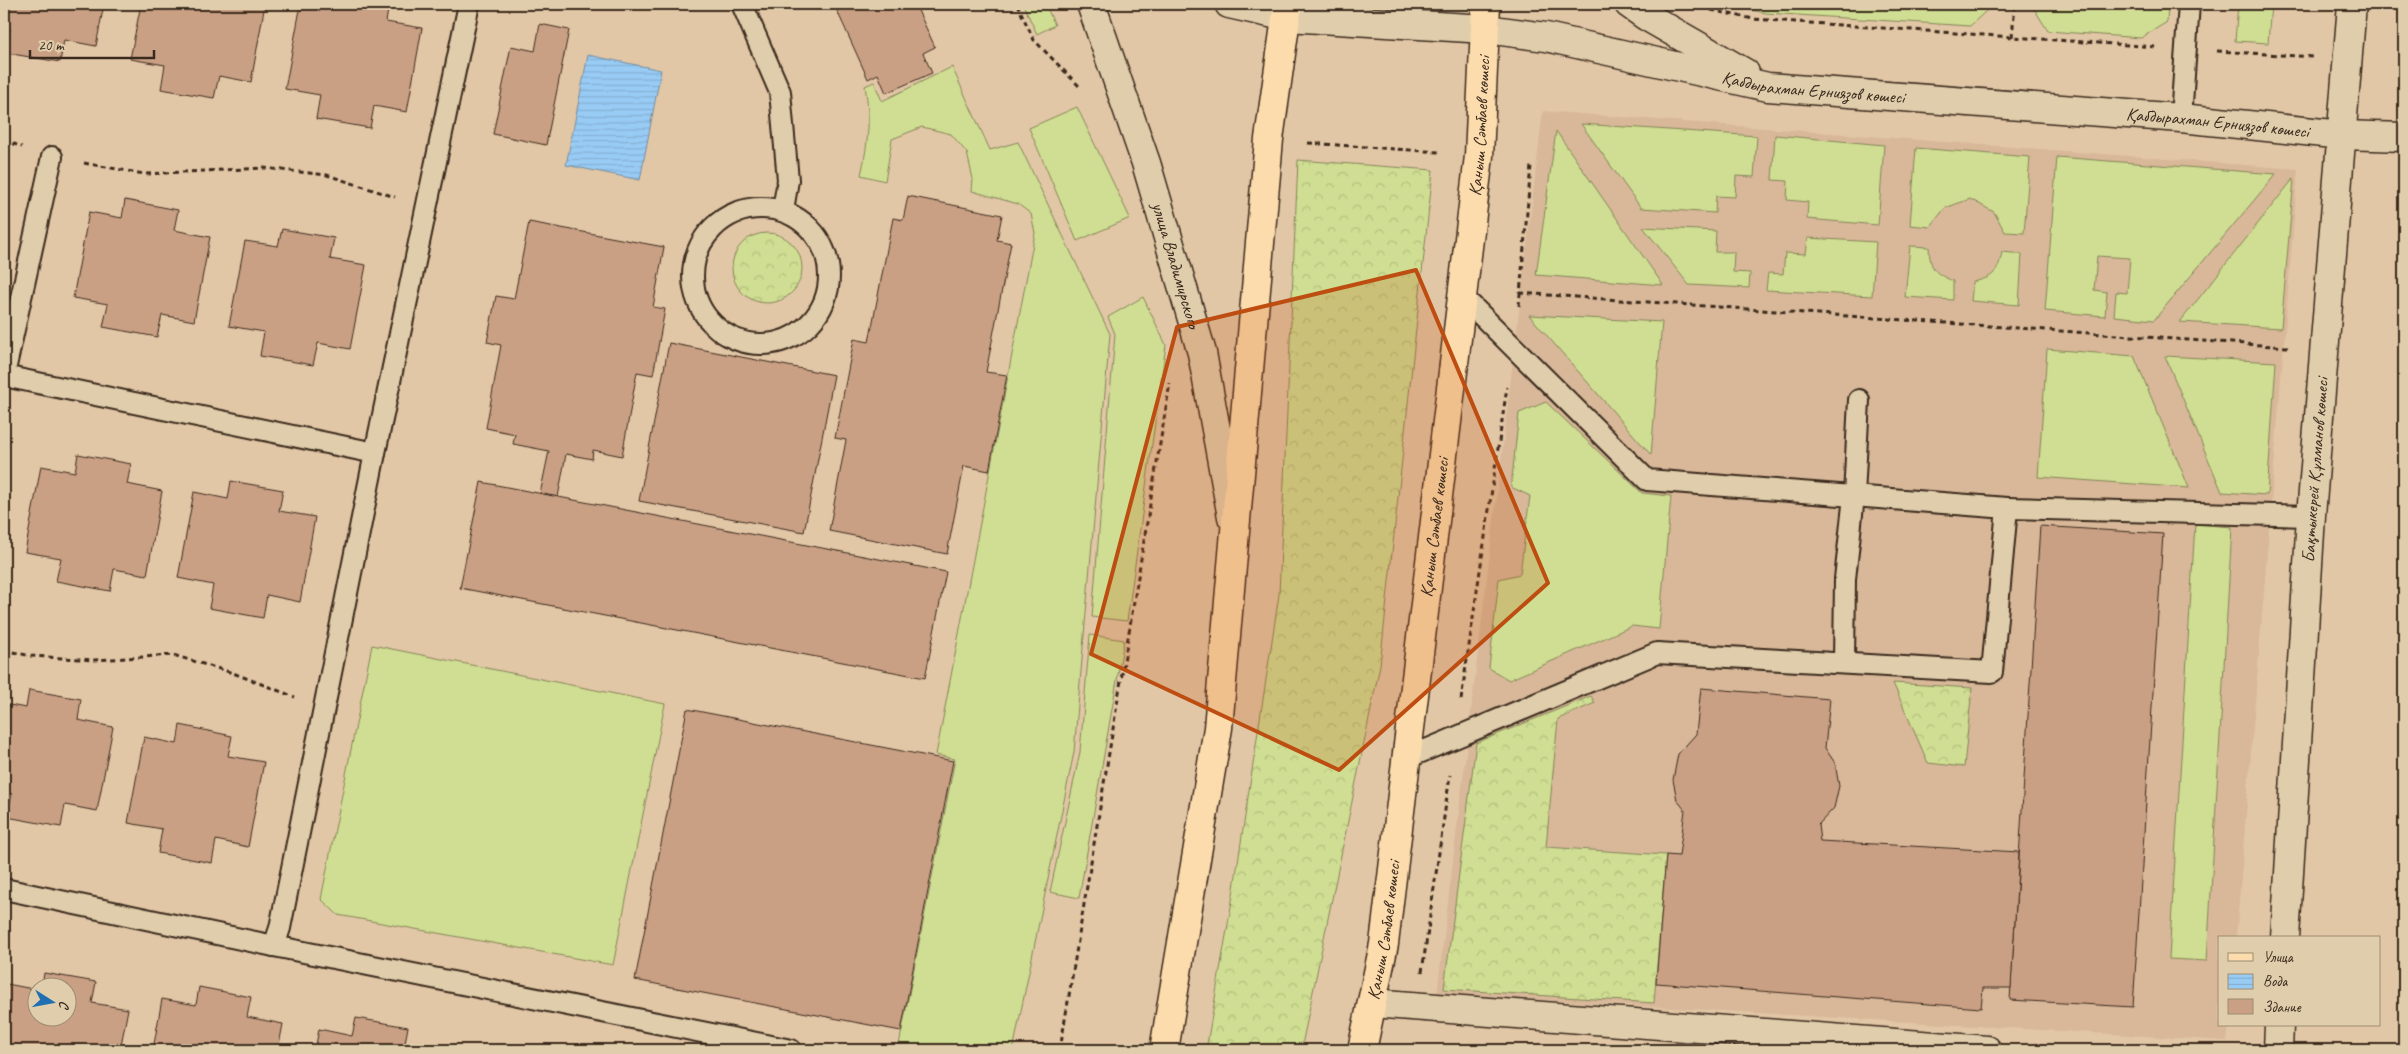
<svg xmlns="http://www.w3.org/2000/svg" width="2408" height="1054" font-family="Caveat,sans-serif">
<defs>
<pattern id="forest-crowns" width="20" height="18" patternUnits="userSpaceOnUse" patternTransform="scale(1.25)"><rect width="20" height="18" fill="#cfde92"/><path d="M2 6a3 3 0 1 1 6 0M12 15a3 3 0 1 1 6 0" fill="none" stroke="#b3bf7d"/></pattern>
<pattern id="water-rules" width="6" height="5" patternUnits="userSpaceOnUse" patternTransform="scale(1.25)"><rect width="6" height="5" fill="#98ccf5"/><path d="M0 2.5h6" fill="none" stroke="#84afd2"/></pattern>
</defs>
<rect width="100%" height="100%" fill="#e2c7a6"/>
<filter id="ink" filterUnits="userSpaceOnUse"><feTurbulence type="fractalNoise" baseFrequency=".02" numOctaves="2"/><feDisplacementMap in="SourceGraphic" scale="10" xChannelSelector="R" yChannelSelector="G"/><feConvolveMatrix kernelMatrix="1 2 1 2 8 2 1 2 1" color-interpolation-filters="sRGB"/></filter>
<g filter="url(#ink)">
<path fill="#d8b899" d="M1543,111L2298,169L2236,938H2219V1025H2229L2227,1041L1437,994Z"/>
<g fill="#cfde92" stroke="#858458">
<path d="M1023,4H1045L1055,25L1037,34Z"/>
<path d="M1719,4H1987L1986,11L1970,26L1766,13Z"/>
<path d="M2033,4H2168L2167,22L2141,38L2048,31L2033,7Z"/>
<path d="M2238,4H2271L2268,43L2235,41Z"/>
<path d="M952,67L990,150L1018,142L1110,334L1074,752L1013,1050H898L955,759L936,755L1035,233L1031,214L1018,204L972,191L973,179L967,153L951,134L922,127L892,139L885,181L861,175C868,144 871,118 865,86L874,82L882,101Z"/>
<path d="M1077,107L1130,218L1077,241L1029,128Z"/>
<path d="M1581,124L1757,136L1754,177L1736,176L1735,197L1716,196L1715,213L1641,208Z"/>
<path d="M1556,131L1663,285L1536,275Z"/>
<path d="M1775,135L1884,145L1878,225L1807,219L1808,202L1787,200L1788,181L1772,180Z"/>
<path d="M1916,148L2030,157L2024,233L2005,232L1994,212L1970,199L1945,208L1930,227L1910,225Z"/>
<path d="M2057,157L2276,174L2154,320L2114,316L2116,292L2127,293L2130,258L2097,256L2094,290L2107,292L2105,316L2045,311Z"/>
<path d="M2294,178L2281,328L2180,322Z"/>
<path d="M1643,227L1716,231L1715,252H1734L1733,272L1750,273L1749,288L1689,285Z"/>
<path d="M1808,238L1876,242L1872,296L1766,290L1768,273L1783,274L1785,253L1806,254Z"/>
<path d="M1910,246L1929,247C1930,269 1934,273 1953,281V300L1905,297Z"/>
<path d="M2002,252L2022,254L2019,305L1971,301L1973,282C1994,277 1998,273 2002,252Z"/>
<path d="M1143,297L1166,345L1127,621L1092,617L1115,334L1108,317Z"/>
<path d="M1529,315L1662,322L1651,455Z"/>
<path d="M2047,349L2134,356L2189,488L2038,477Z"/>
<path d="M2165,356L2276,362L2267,495L2222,492Z"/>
<path d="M1546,402L1642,493L1671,496L1659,629L1632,626L1509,680L1489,668L1499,579L1520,574L1530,496L1511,487L1519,413Z"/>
<path d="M2195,524L2232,527L2207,961L2169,959Z"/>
<path d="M1090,635L1124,640L1079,898L1050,892L1080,752Z"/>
<path d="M372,645L665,704L613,965L338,915L321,899Z"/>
</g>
<g fill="url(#forest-crowns)" stroke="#858458">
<path d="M1298,160L1433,170L1380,665L1301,1050H1206L1232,901L1279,595Z"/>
<circle cx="767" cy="268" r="35"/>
<path d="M1893,683L1972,688L1964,767L1928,763Z"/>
<path d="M1591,696L1595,703L1558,719L1546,847L1666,855L1654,1003L1444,989L1476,743Z"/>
</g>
<path fill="url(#water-rules)" stroke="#738b9f" d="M588,55L661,70L640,180L566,165Z"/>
<g fill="#caa084" stroke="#3b2a1e">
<path d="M4,4H104L96,46L64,40L60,62L6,53L10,29L4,28Z"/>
<path d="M141,4H265L251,82L219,76L214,98L161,89L165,65L130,59Z"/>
<path d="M301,4L335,9L336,4H389L386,22L422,28L407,112L374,106L370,128L316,119L320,95L285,89Z"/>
<path d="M834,4H915L935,47L923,53L932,73L886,93L878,74L868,79Z"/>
<path d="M540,24L569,30L546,145L493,134L511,46L535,51Z"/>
<path d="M908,196L1002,215L997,240L1011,243L986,372L1007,375L989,471L964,466L947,554L829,531L846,440L835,438L854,339L869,342L893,218L903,220Z"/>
<path d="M125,200L178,210L174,230L210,237L194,321L162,315L157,337L103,327L108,304L73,298L89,212L122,218Z"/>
<path d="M529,222L664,247L653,307L665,309L653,375L637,372L622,456L593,450L592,459L566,454L558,497L540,494L549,451L513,444L515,434L486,428L501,345L487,342L496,296L514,299Z"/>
<path d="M282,229L334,238L330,259L366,265L350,349L318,343L313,365L260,356L264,332L229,326L245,241L278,246Z"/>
<path d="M669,343L834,375L804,532L639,501Z"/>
<path d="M78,454L131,464L127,484L162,491L147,575L114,569L110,591L56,581L61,558L25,552L41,466L75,472Z"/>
<path d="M231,481L283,490L279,511L315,517L300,602L267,595L263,618L209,608L213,585L178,578L194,492L228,499Z"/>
<path d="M481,482L946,572L925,678L460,588Z"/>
<path d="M2040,526L2163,534L2133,1007L2010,1000Z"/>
<path d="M1701,688L1830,699L1825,748L1835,763L1839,786L1834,808L1818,825L1820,841L2019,852L2011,988H1983L1981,1008L1656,983L1666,855L1679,856L1685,810L1677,800L1673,780L1678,754L1696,734Z"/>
<path d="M29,690L81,699L78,720L113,727L97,811L65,805L61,827L7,817L12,794L4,792V704L26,708Z"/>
<path d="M687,709L953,761L901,1031L635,980Z"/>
<path d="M180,725L232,736L228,756L264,762L248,847L216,840L212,863L158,853L162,829L128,823L144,737L177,744Z"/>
<path d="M44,973L96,982L92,1003L128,1009L120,1050H4V1003L7,984L38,990V1016H68V986H42Z"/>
<path d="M199,987L251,997L247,1017L283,1024L278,1050H153L162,999L196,1005Z"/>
<path d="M356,1018L408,1027L404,1048L418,1050H315L319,1029L352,1036Z"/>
</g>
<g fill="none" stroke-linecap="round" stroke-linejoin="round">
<defs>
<g id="lane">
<path d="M469,4L375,453L280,928L274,946L791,1050"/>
<path d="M742,4L780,92L788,180L783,210"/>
<path d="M2181,118L2189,4"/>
<circle cx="761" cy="276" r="68"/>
<path d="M4,375L52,157"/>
<path d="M4,376L375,453"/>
<path d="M2007,508L2311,516"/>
<path d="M1844,663L1845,579L1854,496L1859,400"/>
<path d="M1407,758L1657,653L1992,672L2007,508L1647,480L1463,297"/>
<path d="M4,889L274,946"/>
</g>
<g id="street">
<path id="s1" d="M2285,938L2311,516L2352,4"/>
<path d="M1372,1003L1987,1050"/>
<path d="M2278,1050L2279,1025"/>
</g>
<g id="secondary">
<path id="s2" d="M1091,4L1146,163L1202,353L1232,517"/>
<path id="s3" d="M1229,4L1287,17L1486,29L1546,37L1768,87L2181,118L2342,135L2404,137"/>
<path d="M1629,4L1646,16L1745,73"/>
</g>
<g id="primary">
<path d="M1164,1050L1218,728L1269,139L1288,4"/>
<path id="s4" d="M1362,1050L1384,944L1479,156L1486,4"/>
</g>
</defs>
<use href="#lane" stroke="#3b2a1e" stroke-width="24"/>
<use href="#street" stroke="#3b2a1e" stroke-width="31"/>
<use href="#secondary" stroke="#3b2a1e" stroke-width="31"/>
<use href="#primary" stroke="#3b2a1e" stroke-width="31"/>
<g stroke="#3b2a1e" stroke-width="3" stroke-dasharray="5 4" stroke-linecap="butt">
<path d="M1017,4L1034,40L1079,86"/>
<path d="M1711,10L1753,19L2156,47"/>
<path d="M2012,37L2015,4"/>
<path d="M2217,51L2313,57"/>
<path d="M4,140L22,147"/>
<path d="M1308,143L1439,152"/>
<path d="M84,163L144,174L264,168L327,175L395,197"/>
<path d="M1520,293L2288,347"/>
<path d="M1519,306L1531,165"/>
<path d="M4,650L31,656L95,660L173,655L233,673L295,697"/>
<path d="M1461,700L1507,387"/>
<path d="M1422,972L1450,775"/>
<path d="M1060,1050L1170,383"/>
<path d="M1411,1050L1412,1042"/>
</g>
<use href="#lane" stroke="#dfcdab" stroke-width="20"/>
<use href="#street" stroke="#dfcdab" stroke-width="28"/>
<use href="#secondary" stroke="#dfcdab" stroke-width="28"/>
<use href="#primary" stroke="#fcdcac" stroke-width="28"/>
</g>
</g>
<path fill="#bd4d10" fill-opacity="0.2" stroke="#bd4d10" stroke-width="4" stroke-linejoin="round" d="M1416,270L1548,583L1339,770L1091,654L1177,327Z"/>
<g text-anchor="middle" stroke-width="5" stroke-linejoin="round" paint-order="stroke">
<g font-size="18" fill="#3b2a1e" stroke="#dfcdab">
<text dy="6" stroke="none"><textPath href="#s3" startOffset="592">Қабдырахман Ерниязов көшесі</textPath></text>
<text dy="6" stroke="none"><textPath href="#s3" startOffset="998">Қабдырахман Ерниязов көшесі</textPath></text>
<text dy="6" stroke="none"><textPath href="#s4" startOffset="932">Қаныш Сәтбаев көшесі</textPath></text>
<text dy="6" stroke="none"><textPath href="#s2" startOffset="275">улица Владимирского</textPath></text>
<text dy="6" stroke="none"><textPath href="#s1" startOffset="469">Бақтыкерей Құлманов көшесі</textPath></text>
<text dy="6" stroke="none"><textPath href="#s4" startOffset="528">Қаныш Сәтбаев көшесі</textPath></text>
<text dy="6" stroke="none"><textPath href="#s4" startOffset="122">Қаныш Сәтбаев көшесі</textPath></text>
</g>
</g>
<rect width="2408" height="1054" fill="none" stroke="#dfcdab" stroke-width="20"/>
<rect x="10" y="10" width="2388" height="1034" fill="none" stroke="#3b2a1e" stroke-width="2" filter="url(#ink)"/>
<rect x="2218" y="936" width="162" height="90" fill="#dfcdab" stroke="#9d8c73"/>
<rect x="2228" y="953" width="25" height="8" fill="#fcdcac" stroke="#9d8c73"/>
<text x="2263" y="962" font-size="15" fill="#3b2a1e">Улица</text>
<rect x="2228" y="974" width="25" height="15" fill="url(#water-rules)" stroke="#9d8c73"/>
<text x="2263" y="986" font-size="15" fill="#3b2a1e">Вода</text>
<rect x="2228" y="999" width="25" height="15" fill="#caa084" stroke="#9d8c73"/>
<text x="2263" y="1012" font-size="15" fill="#3b2a1e">Здание</text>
<g transform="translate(52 1002) rotate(101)"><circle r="24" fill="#dfcdab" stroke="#9d8c73"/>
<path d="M0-4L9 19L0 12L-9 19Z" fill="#1f6fb2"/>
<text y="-8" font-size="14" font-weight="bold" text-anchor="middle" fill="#3b2a1e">С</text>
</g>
<path d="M30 50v8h124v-8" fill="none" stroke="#3b2a1e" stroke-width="2.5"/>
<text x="38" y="50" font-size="15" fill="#3b2a1e" stroke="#dfcdab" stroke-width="4" paint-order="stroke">20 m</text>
</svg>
